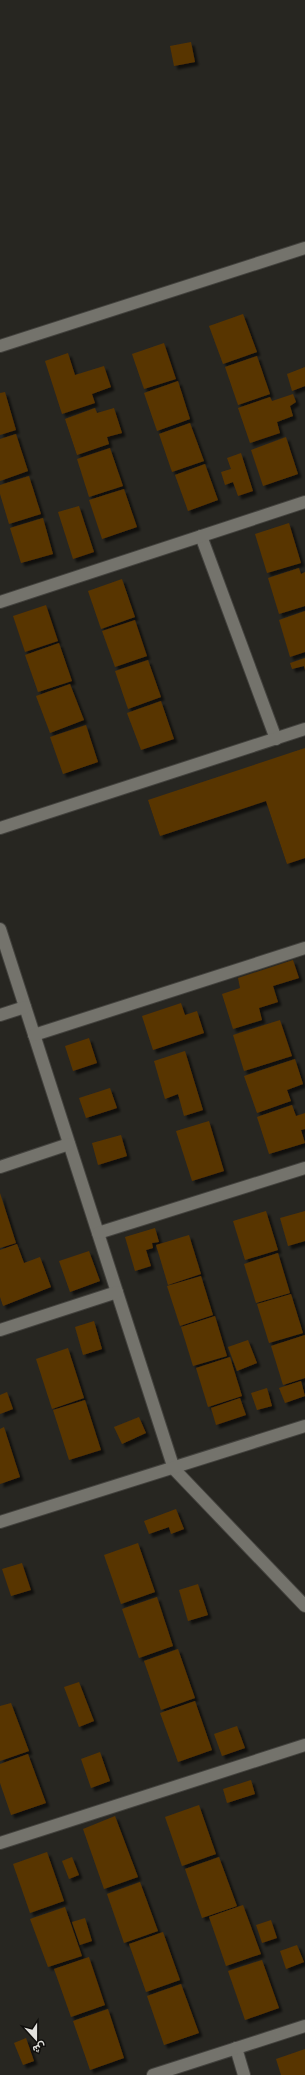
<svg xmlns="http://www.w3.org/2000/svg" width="305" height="2075" font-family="'Exo 2',Vazirmatn,sans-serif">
<defs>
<filter id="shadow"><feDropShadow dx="3.5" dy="3.5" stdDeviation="1" flood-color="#0009"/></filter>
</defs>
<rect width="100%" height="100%" fill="#272621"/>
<g fill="#593506" filter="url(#shadow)">
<path d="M191,42L195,62L174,66L170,46Z"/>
<path d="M243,314L257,352L223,364L209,326Z"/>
<path d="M164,343L176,379L144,389L132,354Z"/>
<path d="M68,353L75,375L104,366L111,387L92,394L95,403L62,414L45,361Z"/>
<path d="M257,356L270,394L238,405L225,367Z"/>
<path d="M305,367V386L292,391L287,374Z"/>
<path d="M178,381L190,419L157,431L144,393Z"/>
<path d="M5,392L16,430L0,435V393Z"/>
<path d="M293,394L296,402L290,406L293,416L277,422L280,433L250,443L238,408L270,397L272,401Z"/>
<path d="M95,408L97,413L114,408L122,433L107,437L109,444L77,455L65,419Z"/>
<path d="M190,423L204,461L172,472L159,434Z"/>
<path d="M16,434L28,471L0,481V439Z"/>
<path d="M286,437L298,474L263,486L251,450Z"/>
<path d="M110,448L123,486L89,497L77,459Z"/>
<path d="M241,453L253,491L238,496L233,482L225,485L221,472L231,469L227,458Z"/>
<path d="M205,464L218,500L188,511L175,475Z"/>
<path d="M29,476L41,514L9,524L0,494V485Z"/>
<path d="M124,489L137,527L102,539L89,500Z"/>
<path d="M79,506L94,552L73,559L58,512Z"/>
<path d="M43,518L53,554L21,563L10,528Z"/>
<path d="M289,523L301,563L267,573L255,534Z"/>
<path d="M299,568L301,574L305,572V606L279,614L268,578Z"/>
<path d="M122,579L135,617L101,629L88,591Z"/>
<path d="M46,605L58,641L25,652L13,616Z"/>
<path d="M305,611V652L290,657L279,620Z"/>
<path d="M135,620L147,656L115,667L102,631Z"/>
<path d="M59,643L72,681L38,692L25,655Z"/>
<path d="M305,658V670L304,666L292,669L290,663Z"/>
<path d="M148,660L161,697L128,709L115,671Z"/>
<path d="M70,684L84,720L50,733L36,696Z"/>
<path d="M161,701L174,739L141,750L127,713Z"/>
<path d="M86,725L98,762L63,774L50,737Z"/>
<path d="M305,748V858L287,864L266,801L160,836L148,800Z"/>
<path d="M293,960L299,978L273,986L278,1002L259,1008L262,1020L233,1029L222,994L240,988L238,978Z"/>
<path d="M181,1003L185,1015L197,1011L204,1033L153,1050L142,1016Z"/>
<path d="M280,1020L292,1056L244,1071L233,1035Z"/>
<path d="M89,1038L97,1063L73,1071L65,1046Z"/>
<path d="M185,1051L203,1110L184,1116L178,1094L165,1099L154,1061Z"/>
<path d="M295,1059L303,1084L287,1090L291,1101L257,1113L244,1076Z"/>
<path d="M110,1088L117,1108L86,1118L79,1098Z"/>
<path d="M292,1105L296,1116L305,1113V1129L301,1130L305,1143L269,1154L257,1117Z"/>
<path d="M209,1121L224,1171L192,1181L176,1131Z"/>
<path d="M121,1135L127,1156L98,1165L92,1143Z"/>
<path d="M0,1193L16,1243L0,1248Z"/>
<path d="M266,1211L278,1250L245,1260L233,1221Z"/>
<path d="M305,1211V1241L288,1246L280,1218Z"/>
<path d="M155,1228L159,1242L152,1243L153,1248L146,1250L151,1266L135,1271L125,1237Z"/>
<path d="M189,1235L201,1274L168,1285L156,1245Z"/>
<path d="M17,1244L24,1263L40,1257L51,1287L3,1306L0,1297V1250Z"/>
<path d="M89,1251L100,1281L70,1292L59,1261Z"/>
<path d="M278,1253L290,1293L256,1303L244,1264Z"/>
<path d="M201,1276L213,1315L180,1326L167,1286Z"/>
<path d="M291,1294L303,1333L269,1343L257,1304Z"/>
<path d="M215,1316L227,1356L193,1366L181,1327Z"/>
<path d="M94,1321L102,1349L83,1355L75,1327Z"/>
<path d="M305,1335V1378L283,1385L271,1346Z"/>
<path d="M248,1340L257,1363L237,1371L228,1347Z"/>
<path d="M68,1348L84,1398L52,1409L36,1359Z"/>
<path d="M230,1357L242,1396L208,1407L196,1368Z"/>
<path d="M301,1381L305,1396L285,1403L279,1388Z"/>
<path d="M267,1388L272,1406L257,1410L251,1393Z"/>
<path d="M7,1392L13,1409L0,1414V1395Z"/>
<path d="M240,1398L246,1415L216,1425L211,1408Z"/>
<path d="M85,1400L101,1450L69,1460L53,1410Z"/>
<path d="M139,1417L146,1433L122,1444L114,1427Z"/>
<path d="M4,1427L20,1477L0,1484V1429Z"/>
<path d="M176,1509L184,1529L171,1534L169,1527L149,1534L144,1521Z"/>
<path d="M138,1543L155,1592L121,1604L104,1555Z"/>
<path d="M22,1563L31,1590L11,1596L2,1569Z"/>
<path d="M198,1584L208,1615L188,1621L179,1590Z"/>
<path d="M157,1597L173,1646L139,1658L122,1609Z"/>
<path d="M178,1649L195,1698L161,1710L144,1661Z"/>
<path d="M79,1682L94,1721L79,1727L64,1687Z"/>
<path d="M195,1701L212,1750L178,1762L160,1713Z"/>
<path d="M11,1703L29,1751L0,1761V1706Z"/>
<path d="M237,1726L245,1748L222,1756L214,1734Z"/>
<path d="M100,1752L110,1781L91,1788L81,1759Z"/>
<path d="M28,1754L46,1803L11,1815L0,1783V1764Z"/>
<path d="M251,1780L255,1794L227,1803L223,1789Z"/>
<path d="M199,1805L216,1854L182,1866L165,1817Z"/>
<path d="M115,1816L138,1877L104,1889L83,1829Z"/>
<path d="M47,1852L64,1901L30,1913L13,1864Z"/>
<path d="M72,1857L79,1875L69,1879L62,1861Z"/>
<path d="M219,1857L237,1906L202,1918L185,1869Z"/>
<path d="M140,1882L158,1931L124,1943L107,1894Z"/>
<path d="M243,1905L261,1954L226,1966L209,1917Z"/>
<path d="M65,1907L82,1956L48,1967L30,1919Z"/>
<path d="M85,1918L92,1941L80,1945L72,1922Z"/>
<path d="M271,1920L277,1938L262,1943L256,1925Z"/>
<path d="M163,1932L180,1980L146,1992L129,1944Z"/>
<path d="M297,1945L304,1962L286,1969L280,1951Z"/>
<path d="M89,1957L105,2005L71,2017L54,1969Z"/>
<path d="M262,1960L279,2008L245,2020L228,1971Z"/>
<path d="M181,1984L199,2033L164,2045L147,1996Z"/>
<path d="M108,2009L124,2058L90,2070L73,2021Z"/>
<path d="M26,2038L34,2061L23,2065L14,2043Z"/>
<path d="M305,2049V2075H281L276,2059Z"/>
</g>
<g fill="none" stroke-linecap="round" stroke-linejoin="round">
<defs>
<g id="minor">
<path d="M0,346L305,248"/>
<path d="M201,536L276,739"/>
<path d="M0,602L305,502"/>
<path d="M0,828L305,729"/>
<path d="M0,929L174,1469L305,1606"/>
<path d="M0,1015L25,1007"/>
<path d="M34,1035L305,948"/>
<path d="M0,1167L69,1144"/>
<path d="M98,1233L305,1168"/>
<path d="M0,1330L117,1292"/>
<path d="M0,1522L305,1426"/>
<path d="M0,1843L305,1745"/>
<path d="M236,2048L244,2075"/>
<path d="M153,2075L305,2026"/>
</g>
</defs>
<use href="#minor" stroke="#42413d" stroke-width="14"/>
<use href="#minor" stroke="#74736c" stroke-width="12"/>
</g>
<g transform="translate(36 2039) rotate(159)" stroke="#100f0d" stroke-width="3" paint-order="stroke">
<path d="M0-3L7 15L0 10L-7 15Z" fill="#e2e1dd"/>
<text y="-6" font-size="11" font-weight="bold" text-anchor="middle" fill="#e2e1dd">ش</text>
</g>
</svg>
